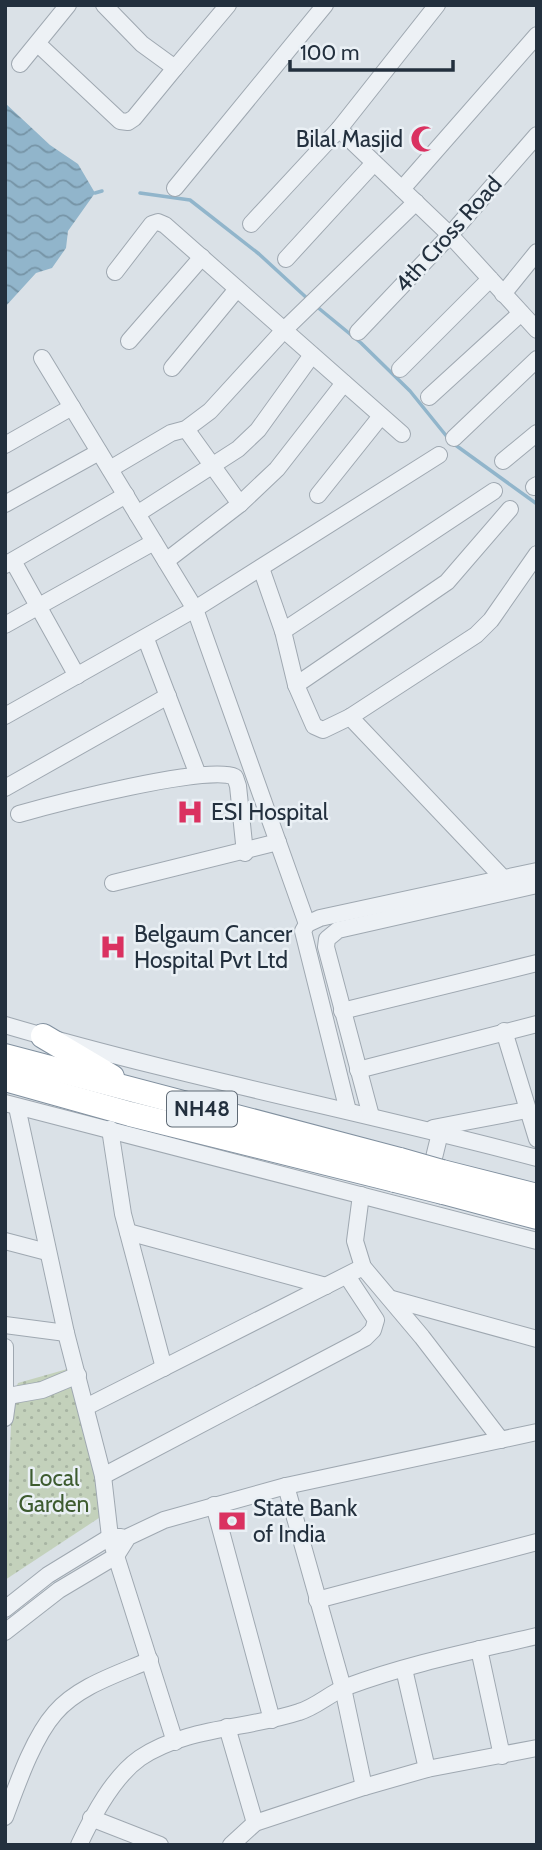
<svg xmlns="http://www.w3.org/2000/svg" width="542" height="1850" font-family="Cabin,sans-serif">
<defs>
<pattern id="park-dots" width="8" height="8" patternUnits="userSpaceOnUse" patternTransform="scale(1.75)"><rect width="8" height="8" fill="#c3d1bb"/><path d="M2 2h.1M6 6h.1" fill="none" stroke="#a7b4a2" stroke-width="1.8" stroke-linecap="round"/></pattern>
<pattern id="water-waves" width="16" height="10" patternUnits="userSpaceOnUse" patternTransform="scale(1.75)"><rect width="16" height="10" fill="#91b5cb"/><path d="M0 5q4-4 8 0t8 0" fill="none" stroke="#7694a6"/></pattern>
</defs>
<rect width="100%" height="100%" fill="#dae1e7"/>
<path fill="url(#park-dots)" d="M71,1368L108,1512L5,1580L12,1398L18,1383Z"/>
<path fill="url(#water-waves)" d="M5,103L50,145L78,164L95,193L68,231L66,248L52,268L36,273L5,307Z"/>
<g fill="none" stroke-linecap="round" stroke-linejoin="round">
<g stroke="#91b5cb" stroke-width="3.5">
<path d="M95,193L102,191"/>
<path d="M140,193L190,200L259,254L309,300"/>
<path d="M316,306L361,343L410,391L448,438"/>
<path d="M454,444L537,504"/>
</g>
<defs>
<g id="minor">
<path d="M104,5L142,44L175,68L228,5"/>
<path d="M38,44L120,121L128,122L134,118L175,68"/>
<path d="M20,64L68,5"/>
<path d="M339,129L450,235L537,330"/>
<path d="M175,188L325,5"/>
<path d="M402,189L537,35"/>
<path d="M251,224L339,129L437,5"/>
<path d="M286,259L374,163"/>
<path d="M115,272L152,224L158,222L165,225L402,434"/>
<path d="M503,294L537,252"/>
<path d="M358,332L450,235L537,135"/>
<path d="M129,341L202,257"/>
<path d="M42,358L195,609L307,924"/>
<path d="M172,368L237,289"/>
<path d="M400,369L490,279"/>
<path d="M429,397L521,313"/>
<path d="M186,429L240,504"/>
<path d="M454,438L537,359"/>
<path d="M5,445L72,407"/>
<path d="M503,461L537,433"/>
<path d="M110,469L171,433L186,429L210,411L284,330L416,202"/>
<path d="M534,487L537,485"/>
<path d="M318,495L381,416"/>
<path d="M5,504L99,452"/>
<path d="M137,514L238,449L258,430L312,355"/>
<path d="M13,561L77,676"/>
<path d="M166,561L240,504L277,469L344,383"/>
<path d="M5,565L126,495"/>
<path d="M261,568L283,631L296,685L314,726L323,730L350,717L476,635L491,620L537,554"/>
<path d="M5,625L154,542"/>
<path d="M283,631L494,491"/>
<path d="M146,639L198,775"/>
<path d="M296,685L447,582L510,509"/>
<path d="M5,716L195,609L439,455"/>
<path d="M350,717L504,879"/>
<path d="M5,788L168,696"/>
<path d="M19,814C54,804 208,764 235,777L238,786L245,853"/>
<path d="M113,883L278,842"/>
<path d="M342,1011L537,963"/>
<path d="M5,1025C181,1077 360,1111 537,1158"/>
<path d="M504,1031L537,1139"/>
<path d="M358,1070L537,1024"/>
<path d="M5,1103L537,1241"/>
<path d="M17,1107L66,1333L103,1476L110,1537L175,1742"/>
<path d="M348,1111L303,931L307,924L320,918L537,871"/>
<path d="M371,1116L326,947L327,939L338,930L537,885"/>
<path d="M433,1128L527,1110"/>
<path d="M110,1129L123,1214L164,1368"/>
<path d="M429,1178L440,1133"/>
<path d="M361,1195L355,1241L363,1267L422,1337L501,1440"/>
<path d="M128,1232L326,1286"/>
<path d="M5,1241L47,1252"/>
<path d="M392,1299L537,1339"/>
<path d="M5,1325L66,1333"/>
<path d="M5,1347V1396"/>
<path d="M86,1407L363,1267"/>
<path d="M5,1418L8,1396L42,1390L78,1375"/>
<path d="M103,1476L365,1338L373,1330L376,1320L347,1276"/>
<path d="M286,1486L343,1688L364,1787"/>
<path d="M214,1505L272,1720"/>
<path d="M317,1600L537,1542"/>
<path d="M5,1609L48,1575L110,1537H121"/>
<path d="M5,1632L59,1590L116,1556L128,1537L164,1520L286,1486L537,1432"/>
<path d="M479,1649L502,1756"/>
<path d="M404,1669L427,1769"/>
<path d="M227,1727L255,1823"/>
<path d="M5,1817C17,1785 33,1738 55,1713C78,1686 118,1674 150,1660"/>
<path d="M91,1818L160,1845"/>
<path d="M79,1845C93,1815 113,1777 140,1758C186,1727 248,1729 299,1712C316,1707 329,1694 346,1687C407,1664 473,1651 537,1636"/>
<path d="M231,1845L255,1823L364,1787L427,1769L537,1748"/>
</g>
<g id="highway">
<path d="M43,1036L112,1077"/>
<path d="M5,1056L400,1160"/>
<path d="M5,1079L130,1114L395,1180"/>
<path d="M442,1172L537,1196"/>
<path d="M443,1192L537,1217"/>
</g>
</defs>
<use href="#minor" stroke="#9fa8b1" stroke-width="18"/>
<use href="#highway" stroke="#81909f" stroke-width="26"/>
<use href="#minor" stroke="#edf1f5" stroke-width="16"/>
<use href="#highway" stroke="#fff" stroke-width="24"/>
<defs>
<g id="highway-bridge">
<path d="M400,1160L442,1172"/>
<path d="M395,1180L443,1192"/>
</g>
</defs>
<use href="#highway-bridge" stroke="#81909f" stroke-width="26" stroke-linecap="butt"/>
<use href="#highway-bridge" stroke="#fff" stroke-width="24"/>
</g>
<defs>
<symbol id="mosque-bare" viewBox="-9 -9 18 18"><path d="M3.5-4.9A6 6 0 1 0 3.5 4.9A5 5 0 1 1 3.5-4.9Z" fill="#da3160" stroke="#eaf0f5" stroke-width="2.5" paint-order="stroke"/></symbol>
<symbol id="hospital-bare" viewBox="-9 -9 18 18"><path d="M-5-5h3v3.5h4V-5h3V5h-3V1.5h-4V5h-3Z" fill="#da3160" stroke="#eaf0f5" stroke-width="2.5" paint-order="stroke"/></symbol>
<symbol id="bank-bare" viewBox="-9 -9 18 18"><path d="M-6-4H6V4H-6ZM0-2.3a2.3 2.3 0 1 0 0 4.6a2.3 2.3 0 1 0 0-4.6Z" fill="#da3160" stroke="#eaf0f5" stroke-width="2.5" paint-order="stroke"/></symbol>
</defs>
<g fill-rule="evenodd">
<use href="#mosque-bare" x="405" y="120" width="38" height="38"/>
<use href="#hospital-bare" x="171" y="793" width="38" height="38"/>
<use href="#hospital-bare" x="94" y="928" width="38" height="38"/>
<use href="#bank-bare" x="213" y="1502" width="38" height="38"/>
</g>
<g text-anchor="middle" stroke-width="5" stroke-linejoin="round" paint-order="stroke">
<rect fill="#eaf0f5" stroke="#5f6a75" stroke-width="2" x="167" y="1091.5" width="70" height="35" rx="5"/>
<g font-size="21" font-weight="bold" fill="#23303e">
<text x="202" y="1116">NH48</text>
</g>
<g font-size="23" fill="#23303e" stroke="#eaf0f5" text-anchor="start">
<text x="403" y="147" text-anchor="end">Bilal Masjid</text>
<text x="211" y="820">ESI Hospital</text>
<text x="134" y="942">Belgaum Cancer<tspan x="134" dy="26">Hospital Pvt Ltd</tspan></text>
<text x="253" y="1516">State Bank<tspan x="253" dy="26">of India</tspan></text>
</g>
<g font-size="23" fill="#23303e" stroke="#eaf0f5">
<text transform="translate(448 234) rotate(-48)" y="8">4th Cross Road</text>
</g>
<g font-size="23" fill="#3d5b2f" stroke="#eaf0f5">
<text x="54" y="1486">Local<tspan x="54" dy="26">Garden</tspan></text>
</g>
</g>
<rect width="542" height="1850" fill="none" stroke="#23303e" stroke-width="14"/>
<path d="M290 60v10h163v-10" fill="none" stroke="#23303e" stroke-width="3.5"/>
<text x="300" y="60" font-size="21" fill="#23303e" stroke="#eaf0f5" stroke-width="5" paint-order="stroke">100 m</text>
</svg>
